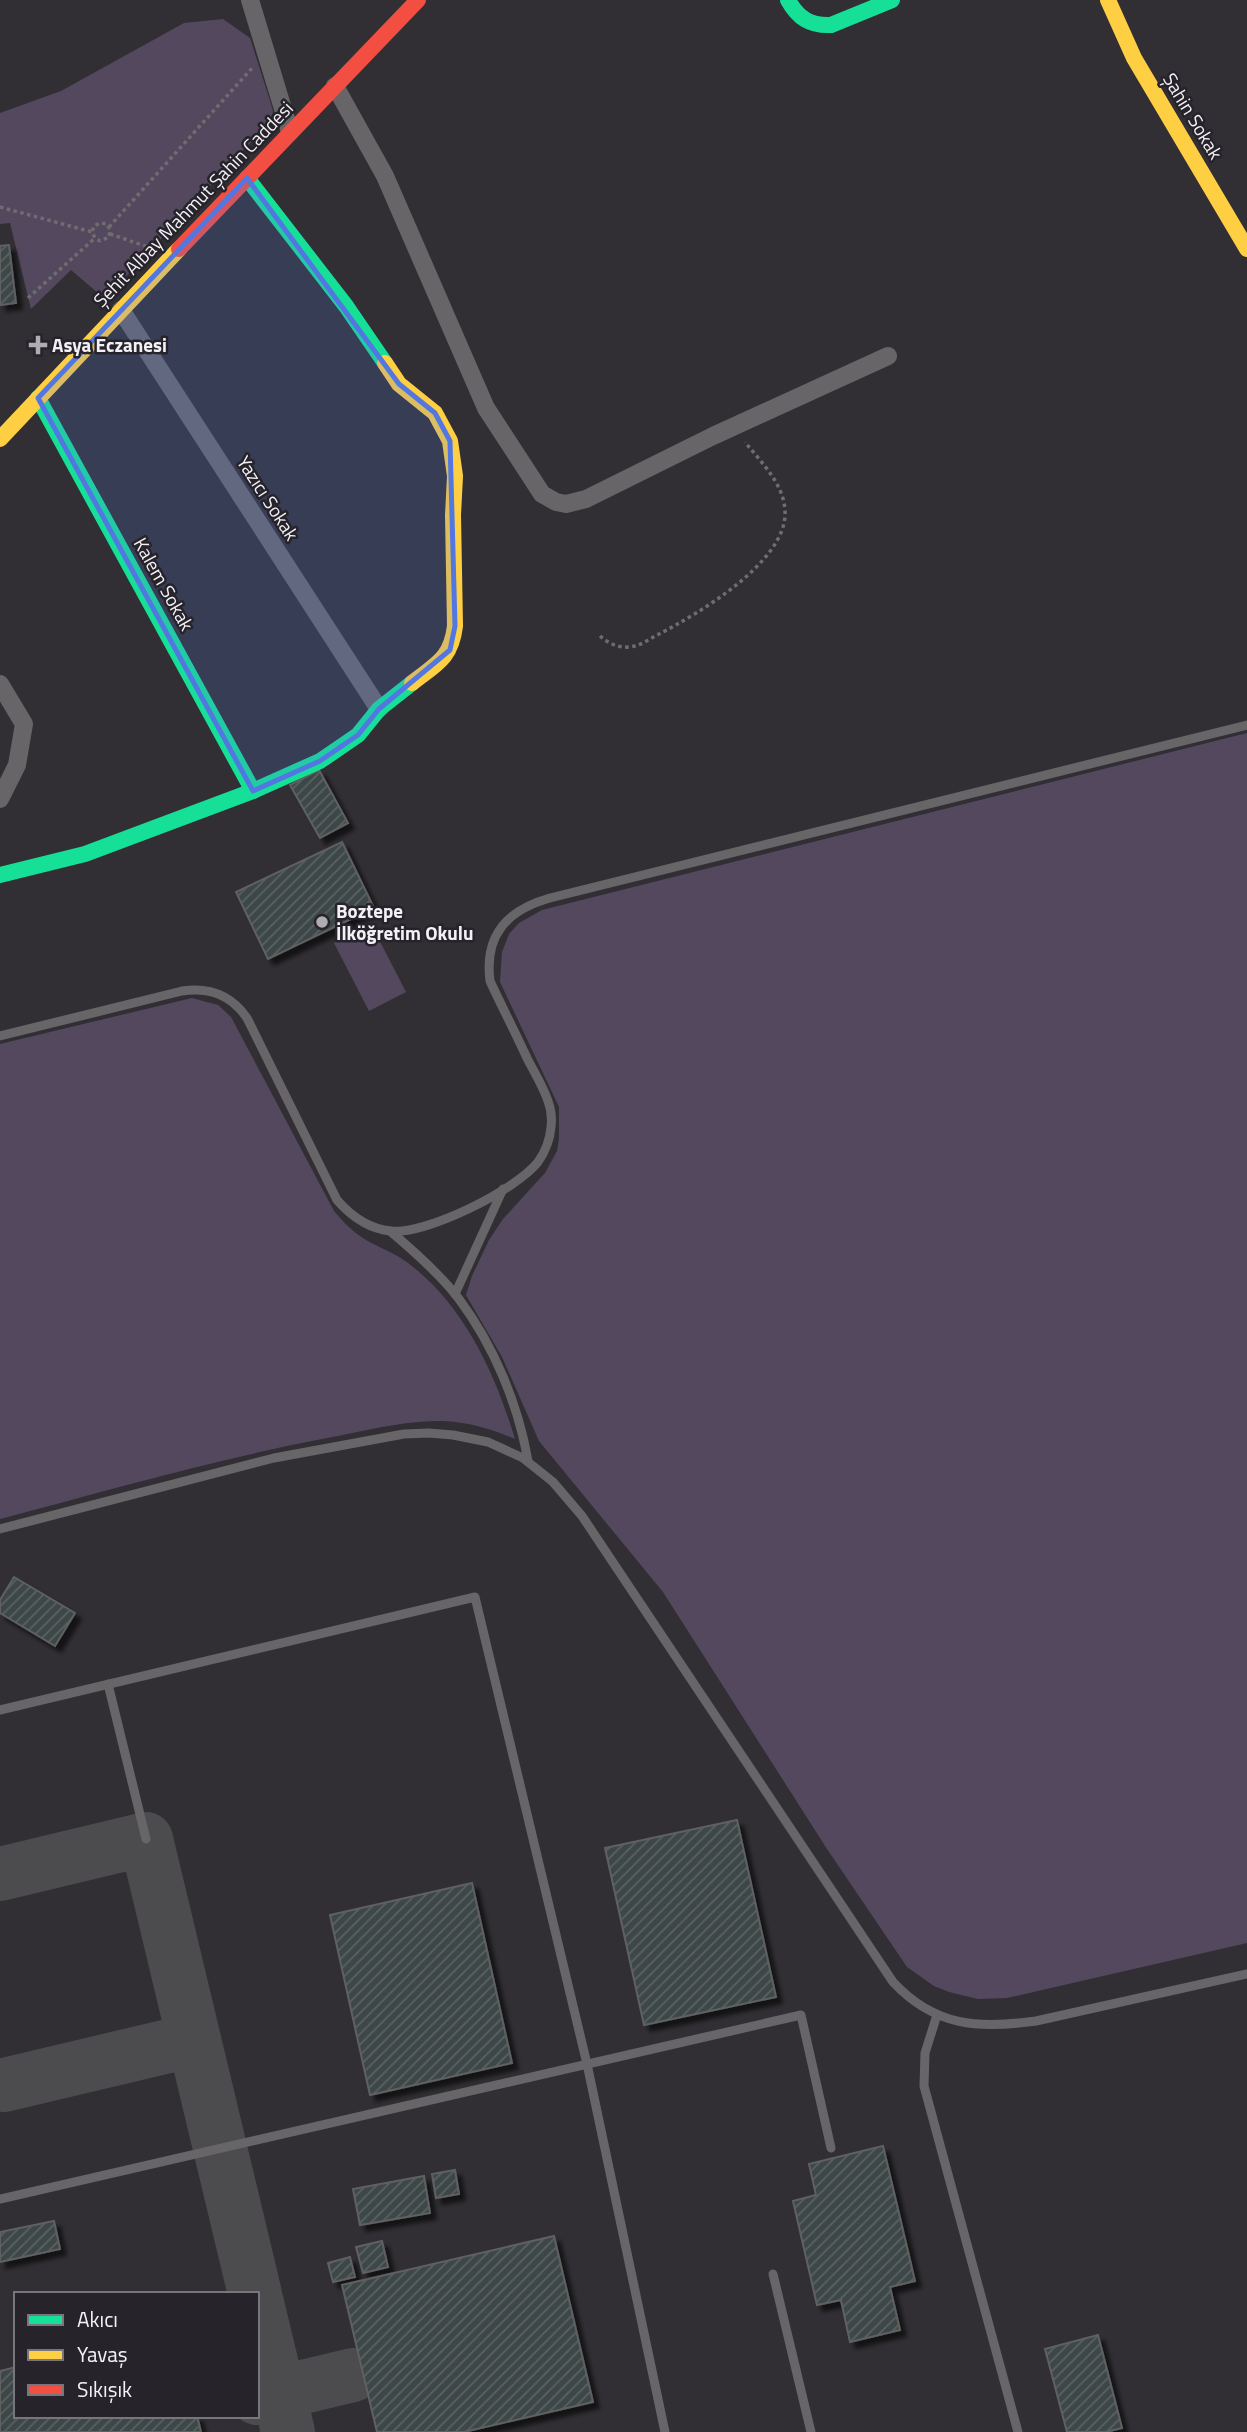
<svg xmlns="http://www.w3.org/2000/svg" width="1247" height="2432" font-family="'Titillium Web',sans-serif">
<defs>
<pattern id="building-hatch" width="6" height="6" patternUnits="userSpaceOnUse" patternTransform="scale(1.75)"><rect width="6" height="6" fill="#3e4747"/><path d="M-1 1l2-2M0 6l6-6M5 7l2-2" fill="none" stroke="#5a6262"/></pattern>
<filter id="shadow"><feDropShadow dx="6" dy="6" stdDeviation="2" flood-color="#0009"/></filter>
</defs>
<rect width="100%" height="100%" fill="#312f33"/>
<g fill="#54485f">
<path d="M223,19L250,38L271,104L273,112L269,123L105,299L71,270L31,309L10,223L0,224V113L61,91L184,23Z"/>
<path d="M1247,733V1943L1007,1998L978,1999L949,1992L934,1986L907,1967L827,1849L663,1592L539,1441L502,1357L466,1295L472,1276L489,1240L503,1219L545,1173L557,1151L559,1139V1107L500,982L502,952L509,934L519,923L542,910Z"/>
<path d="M371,924L406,992L369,1011L334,943Z"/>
<path d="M192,998L218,1005L231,1017L334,1211C343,1222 353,1232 366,1240C380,1248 395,1253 408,1263C464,1305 495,1373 515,1439C492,1429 468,1422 443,1421C404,1420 365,1431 327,1438C217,1459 109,1490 0,1519V1044Z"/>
</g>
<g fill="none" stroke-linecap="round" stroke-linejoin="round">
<g stroke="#4c4b4e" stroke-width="54">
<path d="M0,1874L146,1839L255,2294"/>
<path d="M4,2085L194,2040"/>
<path d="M257,2303L288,2432"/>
<path d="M257,2398L353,2375"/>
</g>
</g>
<g fill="url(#building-hatch)" stroke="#5f6061" stroke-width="2" filter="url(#shadow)">
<path d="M9,245L16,303L0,305V246Z"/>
<path d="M319,770L348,823L320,838L290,785Z"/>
<path d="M342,842L374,908L268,959L236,892Z"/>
<path d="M14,1577L75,1613L55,1646L0,1613V1600Z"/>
<path d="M737,1820L776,1997L644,2025L605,1848Z"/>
<path d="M472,1883L512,2063L370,2095L330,1915Z"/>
<path d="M883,2146L915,2281L890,2287L900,2330L850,2342L841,2300L817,2305L793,2201L816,2195L809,2164Z"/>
<path d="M455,2170L459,2194L436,2198L432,2174Z"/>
<path d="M424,2176L430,2213L360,2225L353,2189Z"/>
<path d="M54,2221L60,2249L0,2262V2232Z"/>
<path d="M554,2236L593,2402L464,2432H377L342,2285Z"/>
<path d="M382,2241L388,2267L363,2273L356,2247Z"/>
<path d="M350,2257L355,2277L333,2282L328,2263Z"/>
<path d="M1098,2335L1122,2428L1106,2432H1067L1045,2349Z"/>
<path d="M16,2367V2416H197L201,2432H0V2371Z"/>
</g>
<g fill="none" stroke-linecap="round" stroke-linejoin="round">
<g stroke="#6e6d6f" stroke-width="3.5" stroke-dasharray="3.5 3.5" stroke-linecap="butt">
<path d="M0,207L92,232L95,238L100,241L109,237L110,230L107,224L100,223L94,226L92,232"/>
<path d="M109,227L253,67"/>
<path d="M110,234L151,248"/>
<path d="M28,298L95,238"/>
<path d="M600,636C608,643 618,648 629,647C641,646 649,639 659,634C698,614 788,561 785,511C784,484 761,462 745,442"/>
</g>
<g stroke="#676568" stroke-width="9">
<path d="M0,1036L182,991C210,987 231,995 247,1018L337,1200C351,1216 369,1229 391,1231C426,1235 516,1190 538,1162C545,1152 550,1140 551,1127C552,1119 551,1109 548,1101C543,1086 534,1072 527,1058C515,1032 502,1007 490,981C484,935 507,910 550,898L1247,725"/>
<path d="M390,1231C415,1252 440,1274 459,1299C494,1346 518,1404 528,1461"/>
<path d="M455,1294L503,1189"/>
<path d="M0,1529L274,1458L404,1434L429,1433L453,1435L488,1442L523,1458L553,1482L582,1516L893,1982C935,2027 979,2029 1036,2021L1247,1974"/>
<path d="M108,1684L146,1839"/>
<path d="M0,1710L475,1597L587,2064L665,2432"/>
<path d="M937,2015L925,2053L924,2086L1018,2432"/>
<path d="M0,2199L801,2015L831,2148"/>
<path d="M773,2274L811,2432"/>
</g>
<g stroke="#676568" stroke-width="18">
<path d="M250,0L290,132"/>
<path d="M335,86L385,176L486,408L542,494L556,502L566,504L586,499L713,436L888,356"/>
<path d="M121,310L379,709"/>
<path d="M0,684L24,724L17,765L0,799"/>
</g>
<g stroke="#16e098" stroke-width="16">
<path d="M788,0C798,18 810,26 831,25L892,0"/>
<path d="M247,178L346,306L385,363"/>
<path d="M38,398L253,791"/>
<path d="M0,875L85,854L253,791L320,761L358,735L379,709L412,683"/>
</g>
<g stroke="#ffcf43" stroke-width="16">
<path d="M1108,0L1134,58L1247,249"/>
<path d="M385,363L399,384L435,413L450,441L455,476L453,515L455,626C451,659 436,664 412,683"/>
<path d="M0,439L179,249"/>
</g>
<path stroke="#f24e42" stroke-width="16" d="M179,249L418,0"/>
</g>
<path fill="#5277e0" fill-opacity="0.2" stroke="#5277e0" stroke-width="5" stroke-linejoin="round" d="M247,178L399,384L435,413L450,441L455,626L450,650L379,709L358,735L320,761L253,791L38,398Z"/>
<g fill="#afadb2" stroke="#27232b" stroke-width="2.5">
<path d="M34.5 334.5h7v7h7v7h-7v7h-7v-7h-7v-7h7z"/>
<circle cx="322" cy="922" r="7"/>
</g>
<g text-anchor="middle" stroke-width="5" stroke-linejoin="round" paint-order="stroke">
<g font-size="19" fill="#f3f1f6" stroke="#27232b">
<text transform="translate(1193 116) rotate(59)" y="7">Şahin Sokak</text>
<text transform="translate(193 204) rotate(-46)" y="7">Şehit Albay Mahmut Şahin Caddesi</text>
<text transform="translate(268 498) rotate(57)" y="7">Yazıcı Sokak</text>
<text transform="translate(164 584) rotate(61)" y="7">Kalem Sokak</text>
</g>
<g font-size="19" font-weight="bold" fill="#f3f1f6" stroke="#27232b" text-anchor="start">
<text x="52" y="352">Asya Eczanesi</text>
<text x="336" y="918">Boztepe<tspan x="336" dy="22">İlköğretim Okulu</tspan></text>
</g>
</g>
<rect x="14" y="2292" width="245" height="126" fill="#27232b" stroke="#79757c" stroke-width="2"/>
<rect x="28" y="2315" width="35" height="10" fill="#16e098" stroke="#79757c" stroke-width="2"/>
<text x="77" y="2327" font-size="21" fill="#f3f1f6">Akıcı</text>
<rect x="28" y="2350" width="35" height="10" fill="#ffcf43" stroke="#79757c" stroke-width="2"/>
<text x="77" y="2362" font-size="21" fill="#f3f1f6">Yavaş</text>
<rect x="28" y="2385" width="35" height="10" fill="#f24e42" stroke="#79757c" stroke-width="2"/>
<text x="77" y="2397" font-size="21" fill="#f3f1f6">Sıkışık</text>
</svg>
